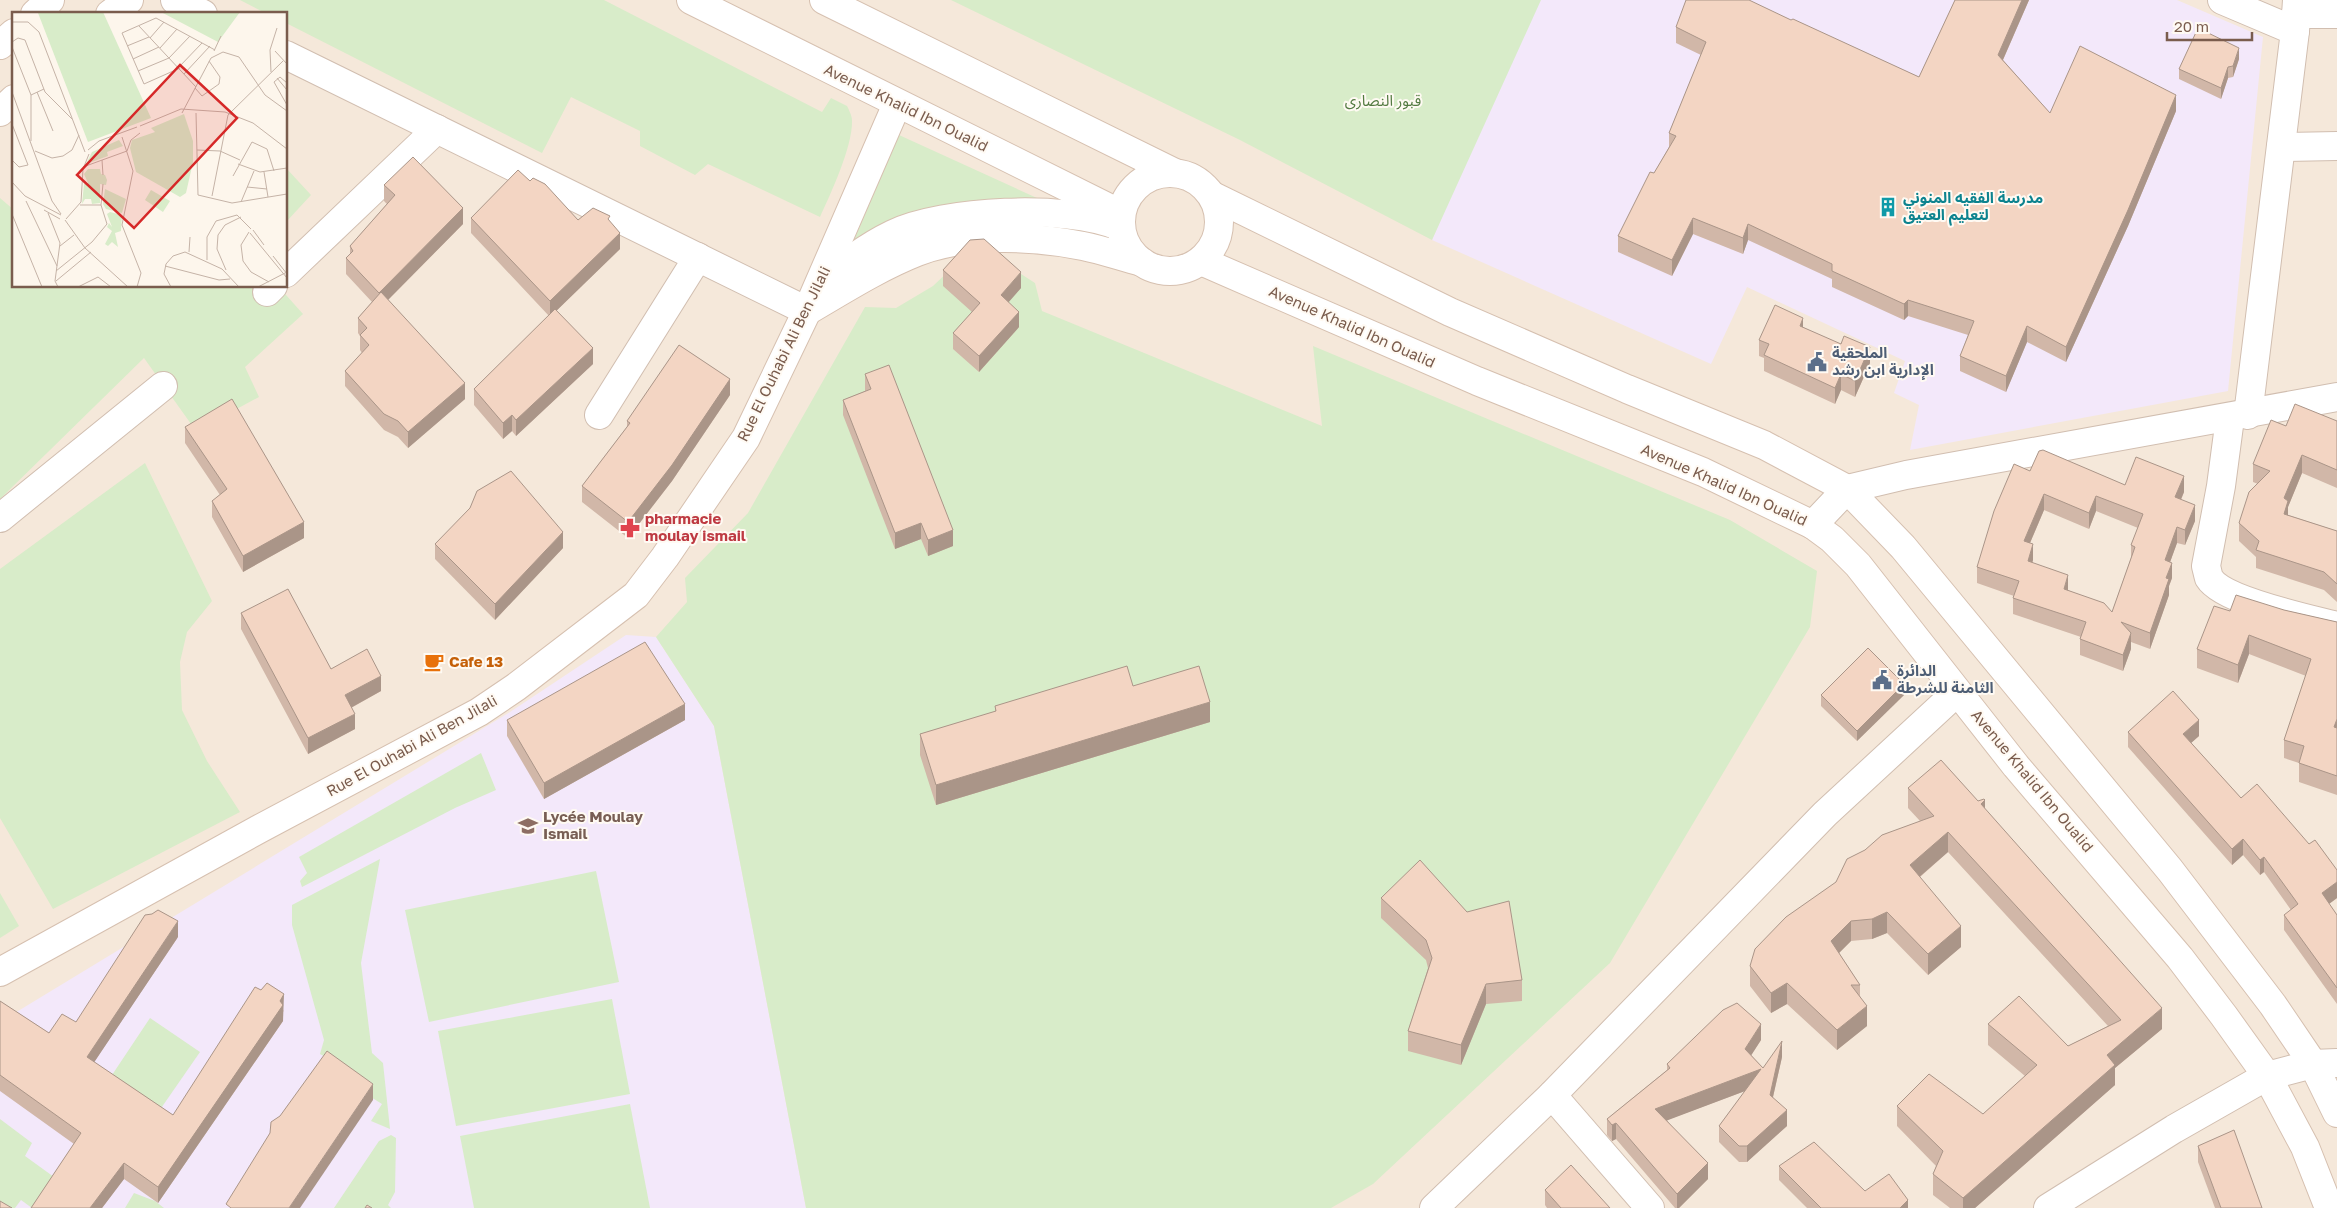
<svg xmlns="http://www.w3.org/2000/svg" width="2337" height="1208" font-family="'Golos Text','Noto Sans Arabic',sans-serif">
<rect width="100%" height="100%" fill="#fdf6ec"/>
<path fill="#f5e8da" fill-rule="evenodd" d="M0,0H2337V1208H0ZM14,14H286V286H14Z"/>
<g fill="#f3e8fa">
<path d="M1535,0H2177L2263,37L2228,391L1910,450L1919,405L1894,393L1905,361L1747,287L1711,364L1432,240Z"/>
<path d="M626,635L656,637L714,726L806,1208H0V1022L510,712Z"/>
</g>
<g fill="#d8ecc9">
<path d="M240,0H604L822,112L831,98L847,106C849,110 852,116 852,120C853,146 831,193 820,217L708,164L695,175L640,146V131L571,97L542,153L286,23V14H267Z"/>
<path d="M951,0H1541L1432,240L1240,140Z"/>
<path d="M899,135L1037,198L983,204L904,217L854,240Z"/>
<path d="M286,168L311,195L286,222Z"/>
<path d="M0,198L14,210V286H278L303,314L245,367L259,397L196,431L144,358L0,499Z"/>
<path d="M976,245L1035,283L1042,311L1322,426L1313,346L1730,520L1817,571L1810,627L1610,963L1373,1184L1331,1208H806L714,726L656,637L687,602L685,578L748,513L865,307L896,308L933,286Z"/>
<path d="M145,463L212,601L187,632L180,662L182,710L207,761L240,812L53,909L0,818V569Z"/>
<path d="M481,753L496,790L455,808L302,887L300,881L307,873L299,857Z"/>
<path d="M380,859L361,963L372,1053L383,1063L390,1129L371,1121L382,1104L366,1094L371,1082L320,1054L324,1040L292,925V905Z"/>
<path d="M596,871L619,982L429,1022L405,910Z"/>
<path d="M0,893L19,926L0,938Z"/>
<path d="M612,999L630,1094L456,1126L438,1031Z"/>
<path d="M150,1018L200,1052L157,1114L108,1081Z"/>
<path d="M630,1104L650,1208H474L460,1136Z"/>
<path d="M0,1119L32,1143L25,1156L54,1177L32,1208L21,1200L15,1208H0Z"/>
<path d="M391,1135L396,1138L395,1192L388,1205L391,1208H334L379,1141Z"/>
<path d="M134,1193L155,1201L164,1208H125Z"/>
</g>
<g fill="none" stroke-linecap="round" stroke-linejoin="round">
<defs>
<g id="street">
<path d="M175,0L203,14"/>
<path d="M2222,0L2295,31"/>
<path d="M2296,14H2337"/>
<path d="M286,55L807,311"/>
<path d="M2281,147L2337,146"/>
<path d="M286,273L437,129"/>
<path d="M267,292L273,286"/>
<path d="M599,415L698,257"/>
<path d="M2248,415L2295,31L2297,0"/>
<path d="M2230,418L2221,486L2206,566C2207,570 2208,575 2209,578C2223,601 2310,619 2337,626"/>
<path d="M0,518L163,386"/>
<path d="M1813,525L1847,489L1906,475L2337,397"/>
<path d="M1552,1095L1650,1208"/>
<path d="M1434,1208L1552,1095L1825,814L1957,692"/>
<path d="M2048,1208L2174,1129L2267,1076L2313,1064L2337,1063"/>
</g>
<g id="secondary">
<path d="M691,0L1121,214"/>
<path d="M824,0L1175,173"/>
<path d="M35,14L50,0"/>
<path d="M110,14L129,0"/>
<path d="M0,45L14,33"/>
<path d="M0,112L14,99"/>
<circle cx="1170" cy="222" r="49"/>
<path d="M1213,196L1450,312L1627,389L1764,445L1847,489L1903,547L2170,870L2273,1005L2313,1064L2337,1113"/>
<path d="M1201,261L1477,381L1703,472L1813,525L1832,539L1858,565L2016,766L2180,958L2224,1016L2267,1076L2305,1147L2329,1208"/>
<path d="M820,284C843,265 866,247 893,234C943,210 1067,204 1118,226"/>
<path d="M807,311C843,290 879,267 917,252C965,233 1033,236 1083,246C1103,250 1122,257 1142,262"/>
<path d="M0,972L261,828L479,712L516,687L636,595L665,557L746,438L807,311L897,104"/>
</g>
</defs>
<use href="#street" stroke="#d1beb0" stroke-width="30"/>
<use href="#secondary" stroke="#d6c0b0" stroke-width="30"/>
<use href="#street" stroke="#fff" stroke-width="28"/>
<use href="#secondary" stroke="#fff" stroke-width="28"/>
</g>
<g fill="#d1b7a8" fill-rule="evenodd">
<path d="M1955,0H2029L2003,60L2050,113L2176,111L2128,226L2066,362L2027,342L2006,392L1960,371V356L1968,335L1908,316L1904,320L1832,287V279L1748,240L1743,254L1693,234L1672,276L1618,252V236L1669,147V133L1701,55L1676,43V27L1791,20L1919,77Z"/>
<path d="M2239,59L2233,77L2228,78L2221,99L2179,79V69Z"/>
<path d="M384,185L463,224L388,300L465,399L408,448L398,437L384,430L345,386V371L362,353L360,350V336L358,333V318L372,302L346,274V258L350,255V246L387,204L384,201Z"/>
<path d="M471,218L578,220L610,222L620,249L556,311L593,364L516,436L512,431L503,439L474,405V389L549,316L471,233Z"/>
<path d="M943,270L1021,288L1008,302L1019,327L979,372L953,349V333L972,312L943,286Z"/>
<path d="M1803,327L1870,363L1855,397L1841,390L1835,404L1764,371V358L1759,356V340Z"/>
<path d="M865,374L953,546L928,556L921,539L895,549L843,415V400L865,391Z"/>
<path d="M730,395L672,481L628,538L582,502V486L627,427V421Z"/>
<path d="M2337,421V488L2302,473L2288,507V515L2337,531V602L2324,590L2256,568V557L2239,541V523L2258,484L2253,482V464L2286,426Z"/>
<path d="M185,427L304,538L243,572L212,517V501L220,495L185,443Z"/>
<path d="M2030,471L2125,485L2184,492L2181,500L2195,521L2185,545L2177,543L2170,562L2172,578L2169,586V595L2150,649L2131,642V649L2123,671L2080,655V639L2081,637L2013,614V598L2014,596L1977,583V567ZM2044,510L2089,529L2096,511L2138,528L2131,545V558L2112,612L2068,590L2032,563L2033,560L2030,543Z"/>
<path d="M435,544L563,548L495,620L435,559Z"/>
<path d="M2284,610L2337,622V795L2299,782V763L2284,758V740L2306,676L2249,654L2238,683L2197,668V649L2230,611Z"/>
<path d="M241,613L331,669L381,691L351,708L355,729L308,754L241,629Z"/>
<path d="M1133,686L1210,722L936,805L920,755V734L995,712V706Z"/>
<path d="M1821,695H1904L1857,741L1821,706Z"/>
<path d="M507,720H685L544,799L507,736Z"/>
<path d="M2128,732L2199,736L2191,743L2241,798L2309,844L2337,870V898L2329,904L2337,915V1004L2284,930V915L2291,910L2264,872L2260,875L2243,855L2232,865L2128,747Z"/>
<path d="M1908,788L1985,809L2162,1029L2115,1068V1085L1975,1208H1950L1933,1195V1174L1936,1166L1897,1126V1106L1983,1114L2025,1076L1988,1045V1024L2068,1046L2108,1026L1948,852L1920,877L1961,947L1928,975L1887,933L1872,939L1851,941L1839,953L1860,985V996L1867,1026L1837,1050L1787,1004L1771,1013L1750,986V966L1836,882L1920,821L1908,808Z"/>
<path d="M1381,898L1467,912L1522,980V1001L1486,1004L1461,1065L1408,1051V1031L1428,968L1426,960L1381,918Z"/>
<path d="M178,937L94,1062L173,1115L284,1010L283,1012V1021L158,1203L124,1179L102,1208H31L74,1144L0,1091V1001L49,1033L76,1022Z"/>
<path d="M1761,1040L1751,1055L1763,1068L1782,1057L1773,1097L1787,1126L1747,1162H1739L1719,1142V1126L1745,1091L1667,1120L1708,1179L1679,1208H1675L1616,1139L1612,1141L1607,1135V1119L1667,1070V1064Z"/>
<path d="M2198,1146L2262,1208H2215L2198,1162Z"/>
<path d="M1779,1166L1865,1191L1908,1208H1807L1779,1180Z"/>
<path d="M1545,1190L1610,1208H1547L1545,1205Z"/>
</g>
<g fill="#aa9588">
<path d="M2022,0H2029L1998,71V55Z"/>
<path d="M2239,48V59L2233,77V66Z"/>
<path d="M2228,67V78L2221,99V88Z"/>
<path d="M2176,95V111L2128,226L2066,362V347Z"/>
<path d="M463,208V224L379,309V293Z"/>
<path d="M1693,218V234L1672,276V260Z"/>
<path d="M1748,224V240L1743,254V238Z"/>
<path d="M620,233V249L550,317V301Z"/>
<path d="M1021,272V288L1001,311V295Z"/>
<path d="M1908,300V316L1904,320V304Z"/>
<path d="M1019,312V327L979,372V356Z"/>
<path d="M1803,318V334L1800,326Z"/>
<path d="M2027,326V342L2006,392V376Z"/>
<path d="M1870,347V363L1855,397V381Z"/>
<path d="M593,348V364L516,436V420Z"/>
<path d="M1841,374V390L1835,404V388Z"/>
<path d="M730,379V395L672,481L628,538V522Z"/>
<path d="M465,383V399L408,448V432Z"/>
<path d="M512,415V431L503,439V423Z"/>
<path d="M2302,455V473L2288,507V519L2284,532V498Z"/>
<path d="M2184,476V492L2175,513V497Z"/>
<path d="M2044,494V510L2024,557V541Z"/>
<path d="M2096,496V511L2089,529V513Z"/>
<path d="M2195,505V521L2185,545V530Z"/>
<path d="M304,522V538L243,572V556Z"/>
<path d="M921,523V539L895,549V533Z"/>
<path d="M2177,527V543L2165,576V560Z"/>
<path d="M953,530V546L928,556V540Z"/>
<path d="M563,532V548L495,620V604Z"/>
<path d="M2033,544V560L2028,577V561Z"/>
<path d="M2172,563V578L2169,586V595L2150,649V633L2166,578Z"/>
<path d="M2068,575V591L2064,589Z"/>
<path d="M2131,633V649L2123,671V655Z"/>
<path d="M2249,635V654L2238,683V665Z"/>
<path d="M381,676V691L345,711V695Z"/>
<path d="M1904,684V695L1857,741V731Z"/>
<path d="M1210,702V722L936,805V785Z"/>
<path d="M685,704V720L544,799V783Z"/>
<path d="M355,714V729L308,754V738Z"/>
<path d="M2337,719V737L2334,727Z"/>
<path d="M2199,720V736L2183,750V734Z"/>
<path d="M1985,800V821L1981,804Z"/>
<path d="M1948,832V852L1910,885V865Z"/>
<path d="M2243,839V855L2232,865V849Z"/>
<path d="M2264,857V872L2260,875V860Z"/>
<path d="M2337,882V898L2322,909V893Z"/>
<path d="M1887,912V933L1872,939V919Z"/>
<path d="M178,921V937L87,1073V1057Z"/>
<path d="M1851,921V941L1831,961V941Z"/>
<path d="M1961,926V947L1928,975V954Z"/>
<path d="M1787,983V1004L1771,1013V993Z"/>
<path d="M1486,984V1004L1461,1065V1045Z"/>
<path d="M284,994L283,1021L158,1203V1187Z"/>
<path d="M1867,1006V1026L1837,1050V1030Z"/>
<path d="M2162,1008V1029L2115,1068V1085L1975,1208H1963V1198L2107,1055Z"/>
<path d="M1761,1024V1040L1745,1065V1049Z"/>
<path d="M1782,1041V1057L1770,1110V1095Z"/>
<path d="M1761,1069V1085L1655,1125V1109Z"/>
<path d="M373,1084V1100L300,1208H289Z"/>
<path d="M1787,1110V1126L1747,1162V1146Z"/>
<path d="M1616,1123V1139L1612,1141V1125Z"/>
<path d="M124,1163V1179L102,1208H90Z"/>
<path d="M1708,1163V1179L1679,1208H1677V1194Z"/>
<path d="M1908,1200V1208H1900Z"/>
</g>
<g fill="#f3d5c3" stroke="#aa9588" fill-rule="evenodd">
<path d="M1686,0H1749L1791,20L1793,19L1919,77L1955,0H2022L1998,55L2050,113L2080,46L2176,95L2128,210L2066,347L2027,326L2006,376L1960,356L1974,321L1908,300L1904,304L1832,271V264L1748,224L1743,238L1693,218L1672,260L1618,236L1650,172L1654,173L1676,136L1669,133L1706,42L1676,27Z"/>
<path d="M2198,28L2239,48L2233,66L2228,67L2221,88L2179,69Z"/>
<path d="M413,157L463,208L379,293L346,258L353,251L350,246L395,195L384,185Z"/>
<path d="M518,170L530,181L533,178L545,184L578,220L593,208L610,216L608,219L620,233L550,301L471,218Z"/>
<path d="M984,239L1021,272L1001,295L1019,312L979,356L953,333L980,303L943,270L970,240Z"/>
<path d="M381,292L465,383L408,432L398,421L384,414L345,371L369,345L360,335L367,328L358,318Z"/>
<path d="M1775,305L1803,318L1800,326L1841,344L1844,336L1870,347L1855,381L1841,374L1835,388L1764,355L1769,344L1759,340Z"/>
<path d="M555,309L593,348L516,420L512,415L503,423L474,389Z"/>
<path d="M679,345L730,379L672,465L628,522L582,486L630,423L627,421Z"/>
<path d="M889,365L953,530L928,540L921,523L895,533L843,400L871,389L865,374Z"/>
<path d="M232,399L304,522L243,556L212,501L227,489L185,427Z"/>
<path d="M2295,404L2337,421V470L2302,455L2284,498L2288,501L2284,514L2337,531V584L2324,572L2256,550L2259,541L2239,523L2249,492L2270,471L2253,464L2271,420L2286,426Z"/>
<path d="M2043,450L2125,485L2136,457L2184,476L2175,497L2195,505L2185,530L2177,527L2165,560L2172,563L2166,578L2169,579L2150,633L2121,622L2131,633L2123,655L2080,639L2086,622L2013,598L2019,581L1977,567L1994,511L2014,464L2030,471L2039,451ZM2044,494L2089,513L2096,496L2143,514L2131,545L2135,547L2112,612L2104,603L2064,589L2068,575L2028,561L2033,544L2024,541Z"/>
<path d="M511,471L563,532L495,604L435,544L470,508L477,491Z"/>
<path d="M288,589L331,669L367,649L381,676L345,695L355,714L308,738L241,613Z"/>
<path d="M2236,595L2284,610L2337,622V719L2334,727L2337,728V776L2299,763L2304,746L2284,740L2311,659L2249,635L2238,665L2197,649L2214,606L2230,611Z"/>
<path d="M645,642L685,704L544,783L507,720Z"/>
<path d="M1868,648L1904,684L1857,731L1821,695Z"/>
<path d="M1127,666L1133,686L1199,666L1210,702L936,785L920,734L996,711L995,706Z"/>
<path d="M2173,691L2199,720L2183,734L2241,798L2257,784L2309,844L2315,840L2337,870V882L2322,893L2337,915V988L2284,915L2298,904L2264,857L2260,860L2243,839L2232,849L2128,732Z"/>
<path d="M1941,760L1978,801L1984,799L1985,800L1981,804L2162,1008L2107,1055L2115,1065L1963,1198L1933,1174L1943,1151L1897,1106L1929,1074L1983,1114L2037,1065L1988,1024L2019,996L2068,1046L2121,1020L1948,832L1910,865L1961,926L1928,954L1887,912L1872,919L1851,921L1831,941L1860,985H1851L1867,1006L1837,1030L1787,983L1771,993L1750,966L1755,949L1786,917L1836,882L1847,859L1865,850L1882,835L1934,816L1908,788Z"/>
<path d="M1420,860L1467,912L1509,901L1522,980L1486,984L1461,1045L1408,1031L1432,958L1426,940L1381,898Z"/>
<path d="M158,910L178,921L87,1057L173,1115L255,987L261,990L267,983L284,994L280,1001L283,1005L158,1187L124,1163L90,1208H31L81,1133L0,1075V1001L49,1033L62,1014L76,1022L145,915L152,914Z"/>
<path d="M1737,1003L1761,1024L1745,1049L1763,1068L1782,1041L1770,1095L1787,1110L1747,1146H1739L1719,1126L1761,1069L1655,1109L1708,1163L1677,1194L1616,1123L1612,1125L1607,1119L1670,1068L1667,1064L1723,1010Z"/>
<path d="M327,1051L373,1084L289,1208H231L226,1204L270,1133L271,1122L280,1116Z"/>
<path d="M2234,1130L2262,1208H2221L2198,1146Z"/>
<path d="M1814,1142L1865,1191L1889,1174L1908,1200L1900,1208H1821L1779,1166Z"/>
<path d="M1571,1165L1610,1208H1561L1545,1190Z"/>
<path d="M0,1201L12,1208H0Z"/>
<path d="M367,1205L372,1208H365Z"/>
</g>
<defs>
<symbol id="building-bare" viewBox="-9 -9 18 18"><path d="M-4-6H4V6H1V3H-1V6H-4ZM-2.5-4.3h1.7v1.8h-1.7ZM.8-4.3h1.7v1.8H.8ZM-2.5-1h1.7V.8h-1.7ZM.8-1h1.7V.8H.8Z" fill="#0f9aa8" stroke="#fffaf3" stroke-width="2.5" paint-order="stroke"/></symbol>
<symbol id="civic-bare" viewBox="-9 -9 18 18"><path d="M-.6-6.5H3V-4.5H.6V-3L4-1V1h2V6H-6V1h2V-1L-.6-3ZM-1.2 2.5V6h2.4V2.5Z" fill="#5c6f8a" stroke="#fffaf3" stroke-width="2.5" paint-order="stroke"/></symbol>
<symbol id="pharmacy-bare" viewBox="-9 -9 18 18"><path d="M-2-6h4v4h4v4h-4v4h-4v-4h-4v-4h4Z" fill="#e0444e" stroke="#fffaf3" stroke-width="2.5" paint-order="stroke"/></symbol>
<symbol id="cafe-bare" viewBox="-9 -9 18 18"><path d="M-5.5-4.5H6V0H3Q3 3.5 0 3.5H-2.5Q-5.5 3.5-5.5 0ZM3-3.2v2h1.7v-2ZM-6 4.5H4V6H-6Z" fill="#e8710a" stroke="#fffaf3" stroke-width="2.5" paint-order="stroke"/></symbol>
<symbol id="university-bare" viewBox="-9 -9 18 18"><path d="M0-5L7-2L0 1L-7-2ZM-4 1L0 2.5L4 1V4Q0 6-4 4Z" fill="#8d6e63" stroke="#fffaf3" stroke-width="2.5" paint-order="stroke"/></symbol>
</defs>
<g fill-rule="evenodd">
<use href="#building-bare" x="1874" y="193" width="28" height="28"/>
<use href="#civic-bare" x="1803" y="348" width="28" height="28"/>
<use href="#pharmacy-bare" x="616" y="514" width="28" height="28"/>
<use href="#cafe-bare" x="420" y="648" width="28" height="28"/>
<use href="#civic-bare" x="1868" y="666" width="28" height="28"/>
<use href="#university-bare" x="514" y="812" width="28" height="28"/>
</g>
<g text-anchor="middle" stroke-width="4" stroke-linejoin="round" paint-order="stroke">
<g font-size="15" fill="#537a41" stroke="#fffaf3">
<text x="1383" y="106">قبور النصارى</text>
</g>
<g font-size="15" fill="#7a5c4d" stroke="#fffaf3">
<text transform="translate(906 108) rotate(26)" y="5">Avenue Khalid Ibn Oualid</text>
<text transform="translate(1352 327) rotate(24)" y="5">Avenue Khalid Ibn Oualid</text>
<text transform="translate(784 354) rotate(-64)" y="5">Rue El Ouhabi Ali Ben Jilali</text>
<text transform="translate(1724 485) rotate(24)" y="5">Avenue Khalid Ibn Oualid</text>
<text transform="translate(412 746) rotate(-29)" y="5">Rue El Ouhabi Ali Ben Jilali</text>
<text transform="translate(2032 781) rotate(50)" y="5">Avenue Khalid Ibn Oualid</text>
</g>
<g font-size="15" font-weight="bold" fill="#0d838f" stroke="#fffaf3" text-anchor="start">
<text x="1903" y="203">مدرسة الفقيه المنوني<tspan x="1903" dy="17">لتعليم العتيق</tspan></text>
</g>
<g font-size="15" font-weight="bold" fill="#4e5e75" stroke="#fffaf3" text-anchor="start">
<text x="1832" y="358">الملحقية<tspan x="1832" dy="17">الإدارية ابن رشد</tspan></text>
<text x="1897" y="676">الدائرة<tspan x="1897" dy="17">الثامنة للشرطة</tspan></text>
</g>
<g font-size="15" font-weight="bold" fill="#be3a42" stroke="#fffaf3" text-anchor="start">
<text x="645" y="524">pharmacie<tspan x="645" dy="17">moulay ismail</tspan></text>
</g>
<g font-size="15" font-weight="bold" fill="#c56008" stroke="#fffaf3" text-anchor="start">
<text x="449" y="667">Cafe 13</text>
</g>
<g font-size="15" font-weight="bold" fill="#785e54" stroke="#fffaf3" text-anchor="start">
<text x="543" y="822">Lycée Moulay<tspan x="543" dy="17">Ismail</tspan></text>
</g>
</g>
<g transform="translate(12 12)">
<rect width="275" height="275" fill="#fdf6ec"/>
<path d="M91,0L139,106L76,130L26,1ZM149,0H228L206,30ZM172,102L181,129V150L174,181L168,185L124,160L118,136L120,128L143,120L139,116ZM107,128L111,134L95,140L96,144L74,152L80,140ZM76,157H88L89,162L93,163L95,168L94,173L88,172V191L80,192L79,187H73L70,192L72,172L76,171L72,162ZM93,177L114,187L110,201L94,197L91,192ZM139,178L158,189L151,200L133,188ZM98,200L110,203L109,219L103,221L106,235L100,230L96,234L93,232L100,219L95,215L97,211L100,215L95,202Z" fill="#d8ecc9"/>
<path fill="none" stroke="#c5b3a7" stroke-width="1" d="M0,10H16L27,20L73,140M127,14L184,75M138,26L152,10M0,30L6,26L13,28L33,80L61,108M115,34L137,25M0,35L19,83M148,36L165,17M202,39L209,24M263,39L275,52M121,47L147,35M167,55L190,31M168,56L132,72L110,21L144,6L203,38M126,59L157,46L178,24M259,60L258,38L265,16M172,62L198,34M265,66L275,78M275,71L268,65L262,70L275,93M183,76L190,84L207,72L208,65L197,49M0,80L40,189L49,202M25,80L41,119M170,101L199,46L211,40L227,45L253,83L275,99M184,101L186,183L220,191L275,182M0,112L16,153L7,155L0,148M128,114L169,97L213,100L241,111L275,137M110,125L121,159L110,213L129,261L125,275M19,129V83L32,77M76,138L87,129L125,115M185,138L208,139L228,148M23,139L40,146L51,144L60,138L67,123M115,139L119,128L128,121M90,148L91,163M226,152L248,160L275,156M71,155L115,139M252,160L256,185M221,164L240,130L255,137L262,159M0,170L13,184L49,203M235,175L255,177M200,184L216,103L271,49M14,189L45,254M229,190L242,159M89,193L91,172M32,198L48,207M36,201L48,231L43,269L46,275M0,202L30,275M54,207L69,190L71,157L77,142M53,208L73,236L116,275M241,218L252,233M237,220L229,233L231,249L239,260L257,270M238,221L275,266M48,234L62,223M177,240L178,225M261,244L275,262M195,248V225L204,209L225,203L239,217M153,254L207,268L218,267M214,258L205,237L206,223L213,213L229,205M44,259L80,230L95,212L89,193H68M44,269L79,240M66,275L86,265L99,275M159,275L152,262L154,252L161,244L173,240L210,257L227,275M246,275L273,261"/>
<path fill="#d62828" fill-opacity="0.15" stroke="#d62828" stroke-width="2.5" d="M168,53L225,106L122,216L65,163Z"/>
<rect width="275" height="275" fill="none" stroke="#7a5c4d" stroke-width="2.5"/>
</g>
<path d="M2167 32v8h85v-8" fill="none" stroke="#7a5c4d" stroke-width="2.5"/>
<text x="2174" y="32" font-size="15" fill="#7a5c4d" stroke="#fffaf3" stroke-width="4" paint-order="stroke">20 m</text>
</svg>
